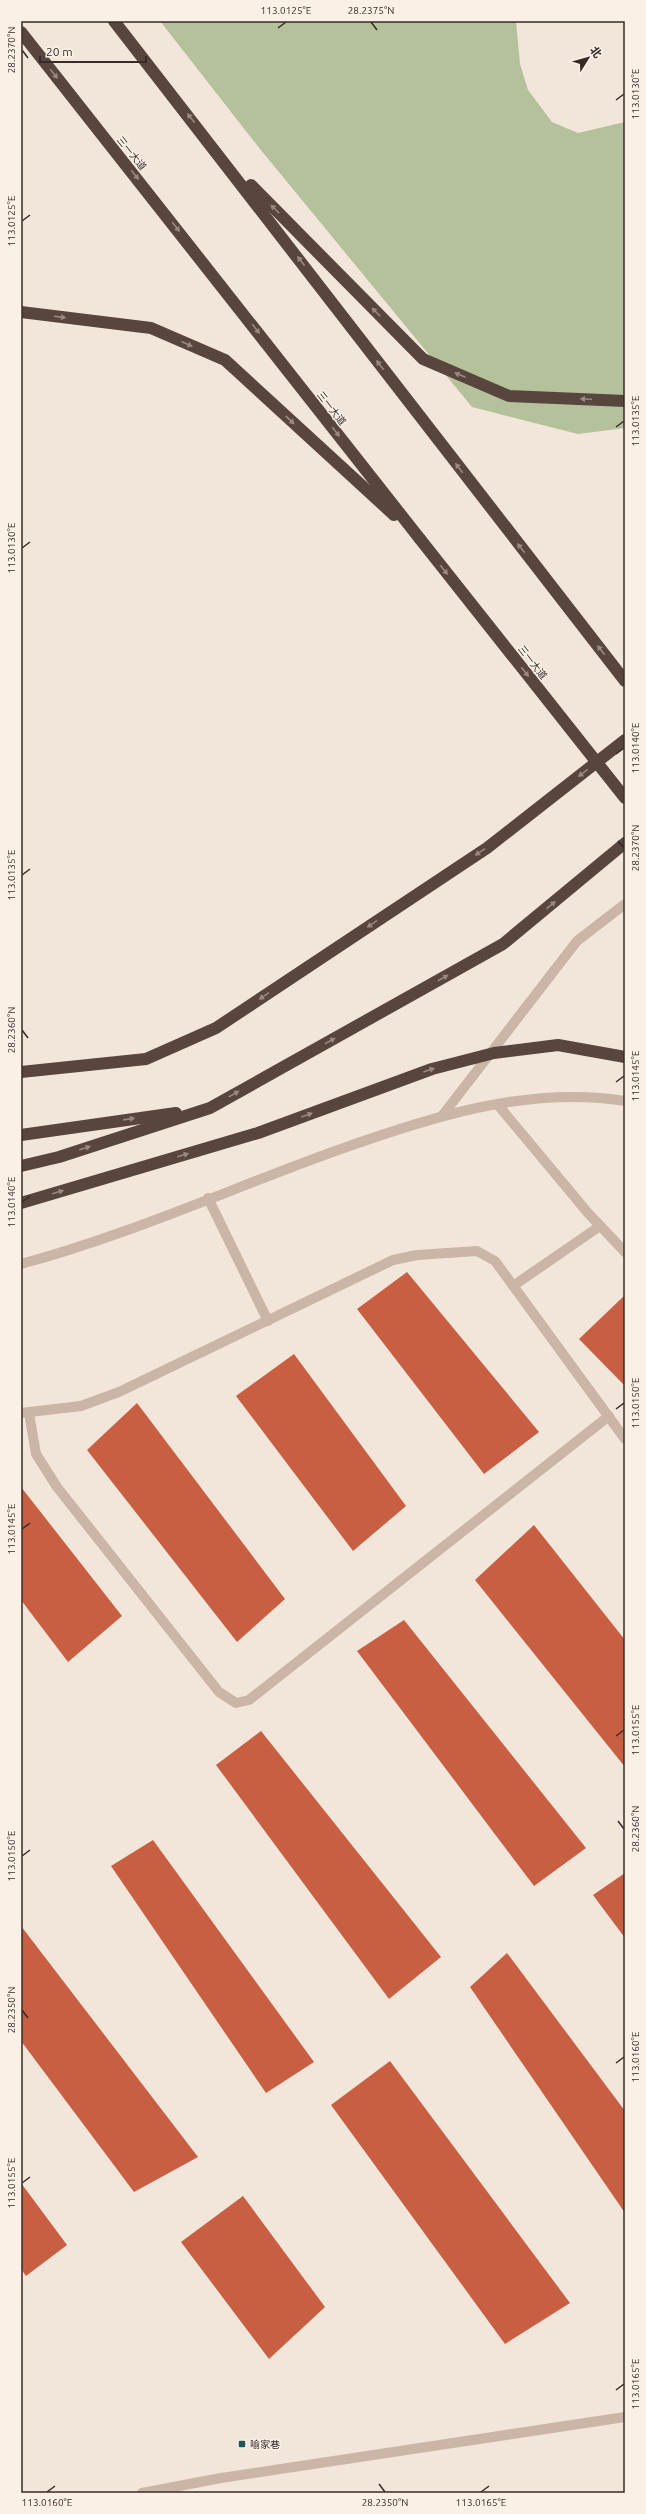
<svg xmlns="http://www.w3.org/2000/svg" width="646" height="2514" font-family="Ubuntu,'Noto Sans SC',sans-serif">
<rect width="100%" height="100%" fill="#f2e6da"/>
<path fill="#b5c19a" d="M160,21H516L520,64L528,90L552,122L578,133L625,122V428L578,434L472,407L260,149Z"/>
<g fill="#c85e42">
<path d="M407,1272L539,1432L484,1474L357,1309Z"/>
<path d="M625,1295V1386L579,1339Z"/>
<path d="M294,1354L406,1506L353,1551L236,1396Z"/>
<path d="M137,1403L285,1599L237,1642L87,1450Z"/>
<path d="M21,1487L122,1616L68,1662L21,1600Z"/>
<path d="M534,1525L625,1640V1767L475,1580Z"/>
<path d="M404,1620L586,1848L534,1886L357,1651Z"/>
<path d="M261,1731L441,1957L389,1999L216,1765Z"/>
<path d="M153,1840L314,2062L266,2093L111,1866Z"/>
<path d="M625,1873V1938L593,1895Z"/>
<path d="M21,1926L198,2157L134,2192L21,2041Z"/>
<path d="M507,1953L625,2111V2213L470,1987Z"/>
<path d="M390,2061L570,2303L505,2344L331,2105Z"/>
<path d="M21,2183L67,2245L26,2276L21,2269Z"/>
<path d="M243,2196L325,2307L269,2359L181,2242Z"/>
</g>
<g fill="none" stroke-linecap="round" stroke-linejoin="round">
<g stroke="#cab5a6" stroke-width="10">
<path d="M498,1105L588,1213L625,1252"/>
<path d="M442,1116L577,941L625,904"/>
<path d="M208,1198L268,1321"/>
<path d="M21,1264C129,1235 232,1188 338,1150C428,1118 528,1085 625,1101"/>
<path d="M513,1286L600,1226"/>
<path d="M21,1413L81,1406L119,1392L393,1260L417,1255L477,1251L495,1261L625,1439"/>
<path d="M29,1413L36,1454L57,1487L219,1692L236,1703L249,1700L609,1416"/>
<path d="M142,2493L221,2478L625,2417"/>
</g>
<g stroke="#57453e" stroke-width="12">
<path d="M114,21L625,681"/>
<path d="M21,32L420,539"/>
<path d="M251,185L423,359L509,396L625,401"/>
<path d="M21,312L151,328L225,360L394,515"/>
<path d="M21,1072L146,1059L216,1028L487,848L625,740"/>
<path d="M21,1135L176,1113"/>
<path d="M21,1166L59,1157L210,1108L503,944L625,843"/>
</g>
<g stroke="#57453e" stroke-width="12">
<path d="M420,539L625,798"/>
<path d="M21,1203L258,1133L432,1069L494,1053L558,1045L625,1057"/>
</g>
</g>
<defs><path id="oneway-solid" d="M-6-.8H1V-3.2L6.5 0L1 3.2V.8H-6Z"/></defs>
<g fill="#988981">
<use href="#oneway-solid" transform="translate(54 74) rotate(51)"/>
<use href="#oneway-solid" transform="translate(191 118) rotate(-128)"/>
<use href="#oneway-solid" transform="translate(135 175) rotate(51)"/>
<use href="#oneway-solid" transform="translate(275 209) rotate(-135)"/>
<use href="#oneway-solid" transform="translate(176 227) rotate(52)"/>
<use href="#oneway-solid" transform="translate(301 261) rotate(-127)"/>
<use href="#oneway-solid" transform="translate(376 312) rotate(-135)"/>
<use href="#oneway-solid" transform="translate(60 317) rotate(7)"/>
<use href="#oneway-solid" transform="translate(256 329) rotate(52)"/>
<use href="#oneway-solid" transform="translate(187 344) rotate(24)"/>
<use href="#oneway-solid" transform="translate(380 365) rotate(-127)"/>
<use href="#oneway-solid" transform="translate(460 375) rotate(-157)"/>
<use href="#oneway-solid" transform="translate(586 399) rotate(-177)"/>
<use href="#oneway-solid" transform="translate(290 420) rotate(43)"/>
<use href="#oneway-solid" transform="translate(336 432) rotate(52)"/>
<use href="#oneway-solid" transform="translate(459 468) rotate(-127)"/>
<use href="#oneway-solid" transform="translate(521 548) rotate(-128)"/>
<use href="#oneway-solid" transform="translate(444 570) rotate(52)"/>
<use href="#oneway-solid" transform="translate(601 650) rotate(-128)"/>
<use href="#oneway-solid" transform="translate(525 672) rotate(52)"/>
<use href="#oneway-solid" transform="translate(583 773) rotate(142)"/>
<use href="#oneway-solid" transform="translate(480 852) rotate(146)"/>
<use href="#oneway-solid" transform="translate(551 905) rotate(-40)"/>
<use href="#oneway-solid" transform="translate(372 924) rotate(146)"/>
<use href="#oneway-solid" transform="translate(443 978) rotate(-29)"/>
<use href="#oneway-solid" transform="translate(264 996) rotate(146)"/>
<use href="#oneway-solid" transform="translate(330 1041) rotate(-29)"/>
<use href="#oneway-solid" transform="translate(429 1070) rotate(-19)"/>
<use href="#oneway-solid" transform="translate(234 1094) rotate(-29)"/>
<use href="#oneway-solid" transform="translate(307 1115) rotate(-20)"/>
<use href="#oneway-solid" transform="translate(129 1119) rotate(-8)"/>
<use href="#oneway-solid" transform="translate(85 1148) rotate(-18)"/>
<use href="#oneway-solid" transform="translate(183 1155) rotate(-16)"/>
<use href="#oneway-solid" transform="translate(58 1192) rotate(-16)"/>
</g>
<path fill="none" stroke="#362b27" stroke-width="1.5" d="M371,22L377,30M278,28L286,22M22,50L28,58M616,100L624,94M22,221L30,215M616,427L624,421M22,548L30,542M616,754L624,748M618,841L624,848M22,875L30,869M22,1030L28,1038M616,1082L624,1076M22,1202L30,1196M616,1409L624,1403M22,1529L30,1523M616,1736L624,1730M618,1821L624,1829M22,1856L30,1850M22,2010L28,2018M616,2063L624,2057M22,2183L30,2177M616,2390L624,2384M379,2484L385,2492M47,2492L55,2486M481,2492L489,2486"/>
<rect fill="#1c5658" stroke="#faf0e6" stroke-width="1.5" x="238" y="2440" width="8" height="8" rx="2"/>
<g text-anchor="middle" stroke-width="3" stroke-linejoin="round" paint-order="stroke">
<g font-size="10" fill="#362b27" stroke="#faf0e6">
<text transform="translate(132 153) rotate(51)" y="4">三一大道</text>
<text transform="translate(332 408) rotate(52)" y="4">三一大道</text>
<text transform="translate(533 662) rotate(52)" y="4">三一大道</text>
</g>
<g font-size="10" fill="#362b27" stroke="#faf0e6" text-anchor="start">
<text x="250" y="2448">喻家巷</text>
</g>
</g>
<rect width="646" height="2514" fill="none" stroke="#faf0e6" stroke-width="44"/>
<g transform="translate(588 58) rotate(53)" stroke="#faf0e6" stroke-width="3" paint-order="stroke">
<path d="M0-3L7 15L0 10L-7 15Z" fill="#362b27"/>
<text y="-6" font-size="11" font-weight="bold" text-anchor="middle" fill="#362b27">北</text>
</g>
<path d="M40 56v6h106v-6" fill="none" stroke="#362b27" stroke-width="2"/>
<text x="46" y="56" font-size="12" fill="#362b27" stroke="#faf0e6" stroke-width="3" paint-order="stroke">20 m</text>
<rect x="22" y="22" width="602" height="2470" fill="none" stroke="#362b27" stroke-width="1.5"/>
<g font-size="10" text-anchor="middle" fill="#362b27">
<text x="286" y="14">113.0125°E</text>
<text x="371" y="14">28.2375°N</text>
<text transform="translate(11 50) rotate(-90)" y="4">28.2370°N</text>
<text transform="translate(635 94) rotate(-90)" y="4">113.0130°E</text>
<text transform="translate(11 221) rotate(-90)" y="4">113.0125°E</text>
<text transform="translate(635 421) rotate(-90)" y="4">113.0135°E</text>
<text transform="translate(11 548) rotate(-90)" y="4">113.0130°E</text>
<text transform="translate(635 748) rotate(-90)" y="4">113.0140°E</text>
<text transform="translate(635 848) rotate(-90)" y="4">28.2370°N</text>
<text transform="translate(11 875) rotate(-90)" y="4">113.0135°E</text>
<text transform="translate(11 1030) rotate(-90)" y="4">28.2360°N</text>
<text transform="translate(635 1076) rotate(-90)" y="4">113.0145°E</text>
<text transform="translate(11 1202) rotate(-90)" y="4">113.0140°E</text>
<text transform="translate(635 1403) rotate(-90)" y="4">113.0150°E</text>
<text transform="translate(11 1529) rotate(-90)" y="4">113.0145°E</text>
<text transform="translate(635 1730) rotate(-90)" y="4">113.0155°E</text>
<text transform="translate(635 1829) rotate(-90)" y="4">28.2360°N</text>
<text transform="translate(11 1856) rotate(-90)" y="4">113.0150°E</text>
<text transform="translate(11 2010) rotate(-90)" y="4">28.2350°N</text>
<text transform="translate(635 2057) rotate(-90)" y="4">113.0160°E</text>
<text transform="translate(11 2183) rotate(-90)" y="4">113.0155°E</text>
<text transform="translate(635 2384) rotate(-90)" y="4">113.0165°E</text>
<text x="47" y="2506">113.0160°E</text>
<text x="385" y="2506">28.2350°N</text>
<text x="481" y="2506">113.0165°E</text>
</g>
</svg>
